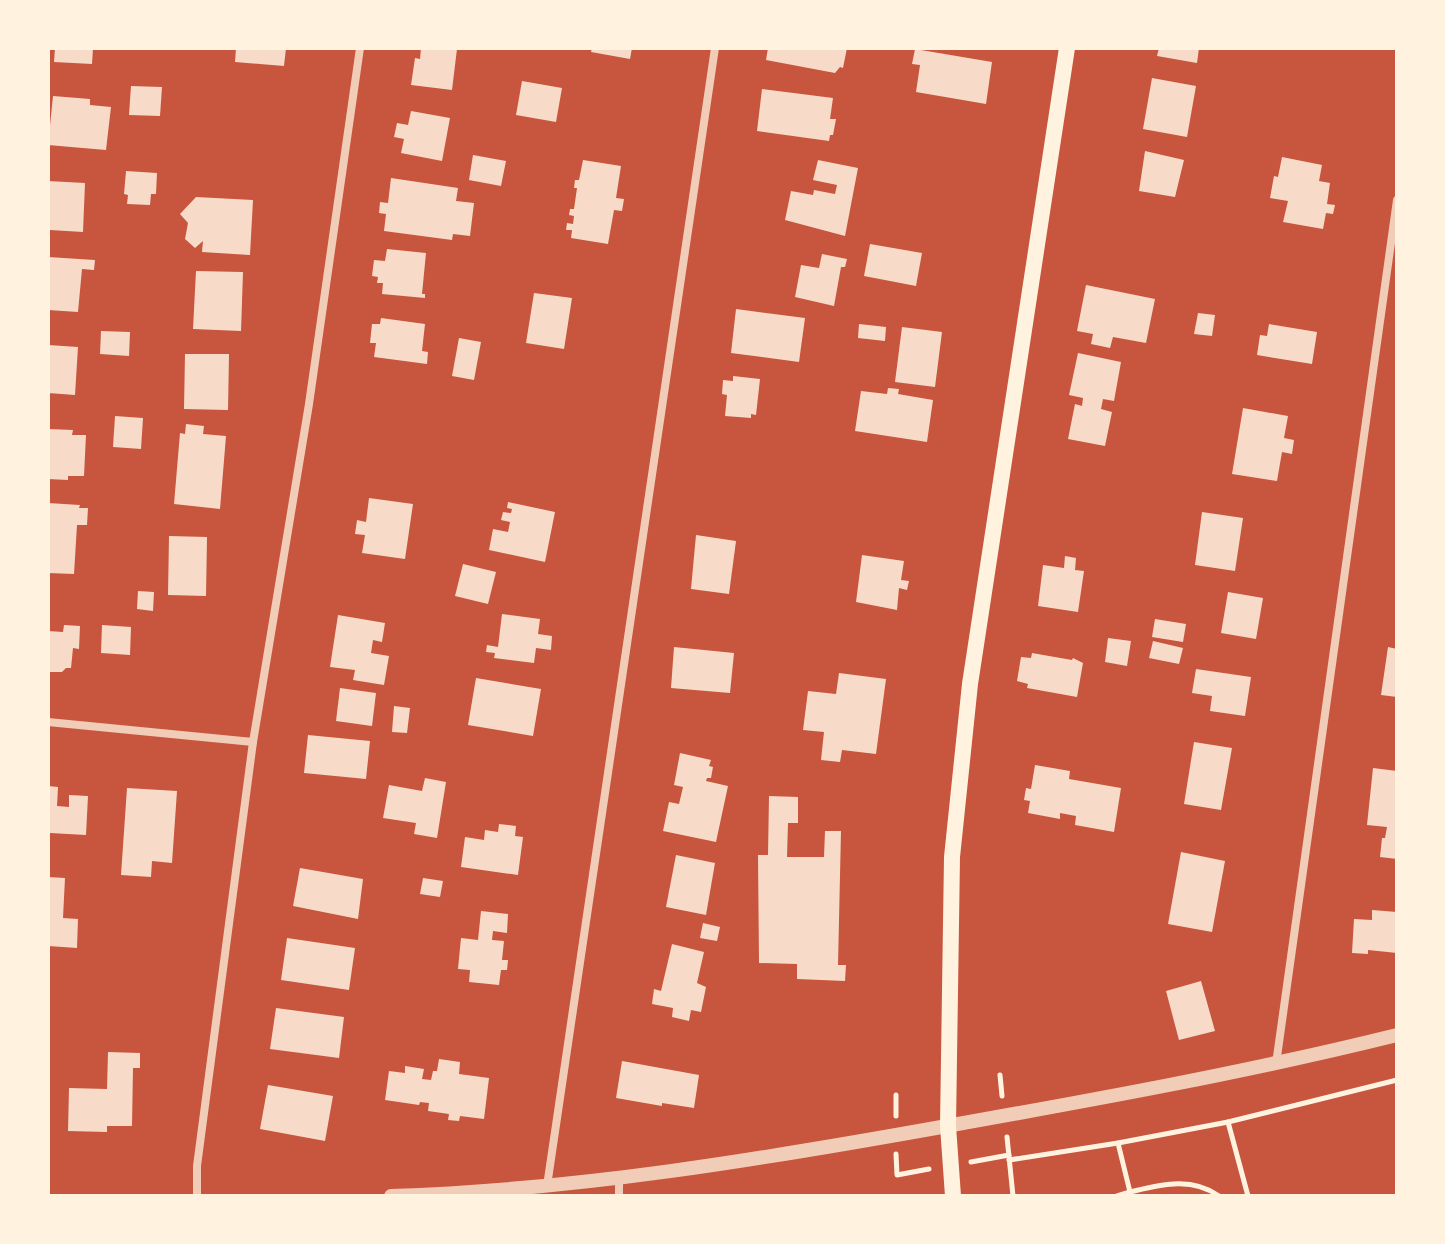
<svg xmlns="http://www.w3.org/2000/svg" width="1445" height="1244" font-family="Barlow,sans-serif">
<rect width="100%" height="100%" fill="#c8553d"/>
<g fill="#f7dbc8">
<path d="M55,48H93L92,64L54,62Z"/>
<path d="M236,48H286L284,66L235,62Z"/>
<path d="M421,48L457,49L452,90L411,85L415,58L420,59Z"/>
<path d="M592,48H632L630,59L591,52Z"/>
<path d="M768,48H847L843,68L840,67L835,73L766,60Z"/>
<path d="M1159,48H1199L1197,63L1157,56Z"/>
<path d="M915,49L992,62L986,104L916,92L920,65L912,64Z"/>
<path d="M1152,78L1196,86L1187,137L1143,129Z"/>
<path d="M522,81L562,88L556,122L516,115Z"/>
<path d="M131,86L162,87L160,116L129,115Z"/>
<path d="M762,89L833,98L830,119H836L833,135H830L829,141L757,131Z"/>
<path d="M53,96L90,99V105L111,107L106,150L48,145Z"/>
<path d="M411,111L450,118L442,161L401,153L404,139L394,137L397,123L408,125Z"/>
<path d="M1145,151L1184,160L1175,197L1139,191Z"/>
<path d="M473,155L506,161L501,186L469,180Z"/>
<path d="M1282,157L1322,165L1319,181L1330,183L1327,204L1335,205L1333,214L1326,213L1323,229L1283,222L1288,201L1270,198L1274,176L1278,177Z"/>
<path d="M583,160L621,166L616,198L624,199L622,211L614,210L608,244L571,238L572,230H566L567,223L573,224L574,216L569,215L570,209H574L577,188H574L575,180H579Z"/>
<path d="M818,160L858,168L845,236L785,220L791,191L813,195L814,190L835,194L837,185L813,180Z"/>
<path d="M126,171L157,173L156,194H151L150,205L127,204L128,195L124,194Z"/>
<path d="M391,178L458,188L456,201L474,203L470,236L453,234L452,240L384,231L386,214L379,213L380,202L388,203Z"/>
<path d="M48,181L85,183L83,232L50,230Z"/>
<path d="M196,197L253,200L250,255L202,252L203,241L195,248L185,239L188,223L180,214Z"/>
<path d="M870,244L922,253L916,286L864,276Z"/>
<path d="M387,249L426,253L422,294H425V298L382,294L383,283H377L378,277L372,276L374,260L385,261Z"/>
<path d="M822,254L847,259L845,267H841L834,306L795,297L801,265L819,268Z"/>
<path d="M48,257L95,260L94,270L82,269L78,312L48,310Z"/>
<path d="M196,271L243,272L241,331L193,329Z"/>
<path d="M1086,285L1155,299L1146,343L1113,337L1110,348L1091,344L1093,334L1077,331Z"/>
<path d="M534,293L572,298L564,349L526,343Z"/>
<path d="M736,309L805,318L799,362L731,353Z"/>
<path d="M1198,313L1215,315L1212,336L1194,334Z"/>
<path d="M381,318L425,324L422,351L428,352L427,364L374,357L376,343H370L372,324H380Z"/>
<path d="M859,324L886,327L885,341L858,338Z"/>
<path d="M1269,324L1317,332L1312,364L1257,355L1260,335L1267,336Z"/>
<path d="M902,327L942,332L935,387L895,382Z"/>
<path d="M101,331L130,332L129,356L100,354Z"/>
<path d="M459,338L481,342L474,380L452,376Z"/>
<path d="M48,345L78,347L75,395L48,393Z"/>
<path d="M1078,353L1121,362L1114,401L1103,399L1101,409L1112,412L1105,446L1068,439L1075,404L1082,406L1083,398L1069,395Z"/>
<path d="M185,354H229L228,410L184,409Z"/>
<path d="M733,376L760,379L756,415L751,414V418L725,416L727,395L722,394L723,380L733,381Z"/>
<path d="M888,388L899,389L898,394L933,400L927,442L855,431L861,391L887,394Z"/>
<path d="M1243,408L1288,416L1284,438L1294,440L1292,454L1282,452L1277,481L1232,474Z"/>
<path d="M115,416L143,418L141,449L113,447Z"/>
<path d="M186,424L204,426L203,434L226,436L220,509L174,504L180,433L185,434Z"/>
<path d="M48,429L73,430L72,435H86L84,476H68V480L48,479Z"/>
<path d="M369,498L413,504L405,559L362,553L365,535L355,534L357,520L366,522Z"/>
<path d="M508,502L555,512L545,562L489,550L493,529L508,532L510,522L501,520L503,512L511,513L512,509L507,508Z"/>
<path d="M48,503L80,505L79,508H88L87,525H77L74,574L48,573Z"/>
<path d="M1202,512L1243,518L1235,571L1195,565Z"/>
<path d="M696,535L736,541L729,594L691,589Z"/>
<path d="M169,536L207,537L206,596L168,595Z"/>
<path d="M862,555L904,561L901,580L909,581L907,590L899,588L897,610L856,602Z"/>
<path d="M1065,556L1076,558L1075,570L1084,571L1078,612L1038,606L1043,565L1064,568Z"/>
<path d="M463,564L496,572L488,604L455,596Z"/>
<path d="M138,591L154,592L153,611L137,609Z"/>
<path d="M1228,592L1263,598L1256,639L1221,633Z"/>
<path d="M502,614L540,619L538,634L552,636L551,650L536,648L534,663L494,658L495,653L486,652L487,645L498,647Z"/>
<path d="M338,615L385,623L382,642L373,640L371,653L389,656L384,685L353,680L355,670L330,667Z"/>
<path d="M1155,619L1186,624L1183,642L1152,637Z"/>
<path d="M64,625L80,626L79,649L73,648L71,668H66L62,672H48V631L63,632Z"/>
<path d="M102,625L131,627L130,655L101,653Z"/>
<path d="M1108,638L1131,641L1127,666L1105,662Z"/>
<path d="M1153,641L1183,648L1179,664L1149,658Z"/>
<path d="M674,647L734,653L730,693L671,688Z"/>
<path d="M1388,647L1397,649V697L1381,695Z"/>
<path d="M1032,653L1072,660L1073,658L1083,663L1077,697L1027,688L1028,684L1017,681L1021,657L1031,658Z"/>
<path d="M1196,669L1251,677L1245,716L1210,711L1212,696L1192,693Z"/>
<path d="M839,673L886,679L876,754L842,750L840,762L821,760L824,732L803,730L808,691L836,694Z"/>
<path d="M476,678L541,689L533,736L468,725Z"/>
<path d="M340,688L376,693L372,726L336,721Z"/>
<path d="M394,706L410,708L407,733L392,732Z"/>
<path d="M308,735L370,741L366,779L304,773Z"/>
<path d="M1194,742L1232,748L1221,810L1184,804Z"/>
<path d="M680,753L711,760L709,766L713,767L711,778H707L706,781L728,786L716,842L663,831L669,802L679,804L683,787L674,785Z"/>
<path d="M1035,765L1070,771L1069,779L1121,788L1114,832L1075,825L1076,816L1060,813V819L1028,813L1030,801L1024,800L1026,788L1031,789Z"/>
<path d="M1373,768L1397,771V859L1380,857L1382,838H1385L1387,827L1367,825Z"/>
<path d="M425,778L446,782L437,838L414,834L416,823L383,818L389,785L422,791Z"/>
<path d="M48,786L58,787L57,806L69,807V795L88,796L86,835L50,833Z"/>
<path d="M127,788L177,791L172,863L152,861L151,877L121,875Z"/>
<path d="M769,796L798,797V823H788L787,857H824L825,831H841L838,965H846L845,981L797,979V964L759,963L758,855H768Z"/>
<path d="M499,824L516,826L515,836L523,837L518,875L461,867L465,837L484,840L485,830L498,832Z"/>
<path d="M1181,852L1225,861L1212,932L1168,924Z"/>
<path d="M676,855L715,863L706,915L666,907Z"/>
<path d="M300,868L363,879L358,919L293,906Z"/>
<path d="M48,877L65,878L63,918L78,919L77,948L48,946Z"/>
<path d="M423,878L443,881L440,897L420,894Z"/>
<path d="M1372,910L1397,912V953L1368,950V954L1352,953L1354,919L1372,920Z"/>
<path d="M481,911L508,914L507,933L493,931L492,940L504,941L502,960H508L507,970H501L499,985L469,982L470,970L458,969L461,938L478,940Z"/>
<path d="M703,923L720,927L717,941L700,938Z"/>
<path d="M287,938L355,948L349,990L281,980Z"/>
<path d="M672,944L704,952L697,983L706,987L701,1012L691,1010L689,1021L672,1017L673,1008L652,1004L654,989L661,991Z"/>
<path d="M1201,981L1215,1031L1179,1040L1166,991Z"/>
<path d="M276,1008L344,1017L339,1058L270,1049Z"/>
<path d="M108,1052L140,1053V1068H133L132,1126H107V1132L68,1131L69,1088L107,1089Z"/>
<path d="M439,1059L460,1062L459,1074L489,1078L484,1119L460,1116L459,1121L448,1120L449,1114L428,1111L429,1103L420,1102L419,1105L385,1100L389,1071L405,1073V1066L424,1069L422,1079L431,1080L433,1071H437Z"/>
<path d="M622,1061L699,1075L694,1108L662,1103V1106L616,1098Z"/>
<path d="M268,1085L333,1096L325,1141L260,1129Z"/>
</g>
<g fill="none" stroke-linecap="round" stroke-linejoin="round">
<g stroke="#fff3e0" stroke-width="5">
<path d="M1000,1075L1002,1096"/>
<path d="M896,1095V1116"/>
<path d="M1228,1122L1248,1196"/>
<path d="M1007,1137L1013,1196"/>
<path d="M1118,1143L1130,1192C1160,1185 1191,1176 1219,1196"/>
<path d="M896,1154L897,1175L929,1169"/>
<path d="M1009,1160L1118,1143L1228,1122L1397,1080"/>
<path d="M971,1162L1009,1155"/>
<path d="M1117,1196L1130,1192"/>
</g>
<g stroke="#f1ccb7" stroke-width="8">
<path d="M48,722L253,742"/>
<path d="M1276,1064L1397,200"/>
<path d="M547,1186L715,48"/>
<path d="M197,1196V1166L253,742L309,404L360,48"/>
<path d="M619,1196V1179"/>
</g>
<path stroke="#f1ccb7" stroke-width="14" d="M391,1196C578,1190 763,1159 947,1126C1098,1099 1248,1072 1397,1035"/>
<path stroke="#fff3e0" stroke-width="16" d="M953,1196L948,1126L952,857L970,684L1067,48"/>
</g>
<rect width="1445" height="1244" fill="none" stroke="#fff3e0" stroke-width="100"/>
</svg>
